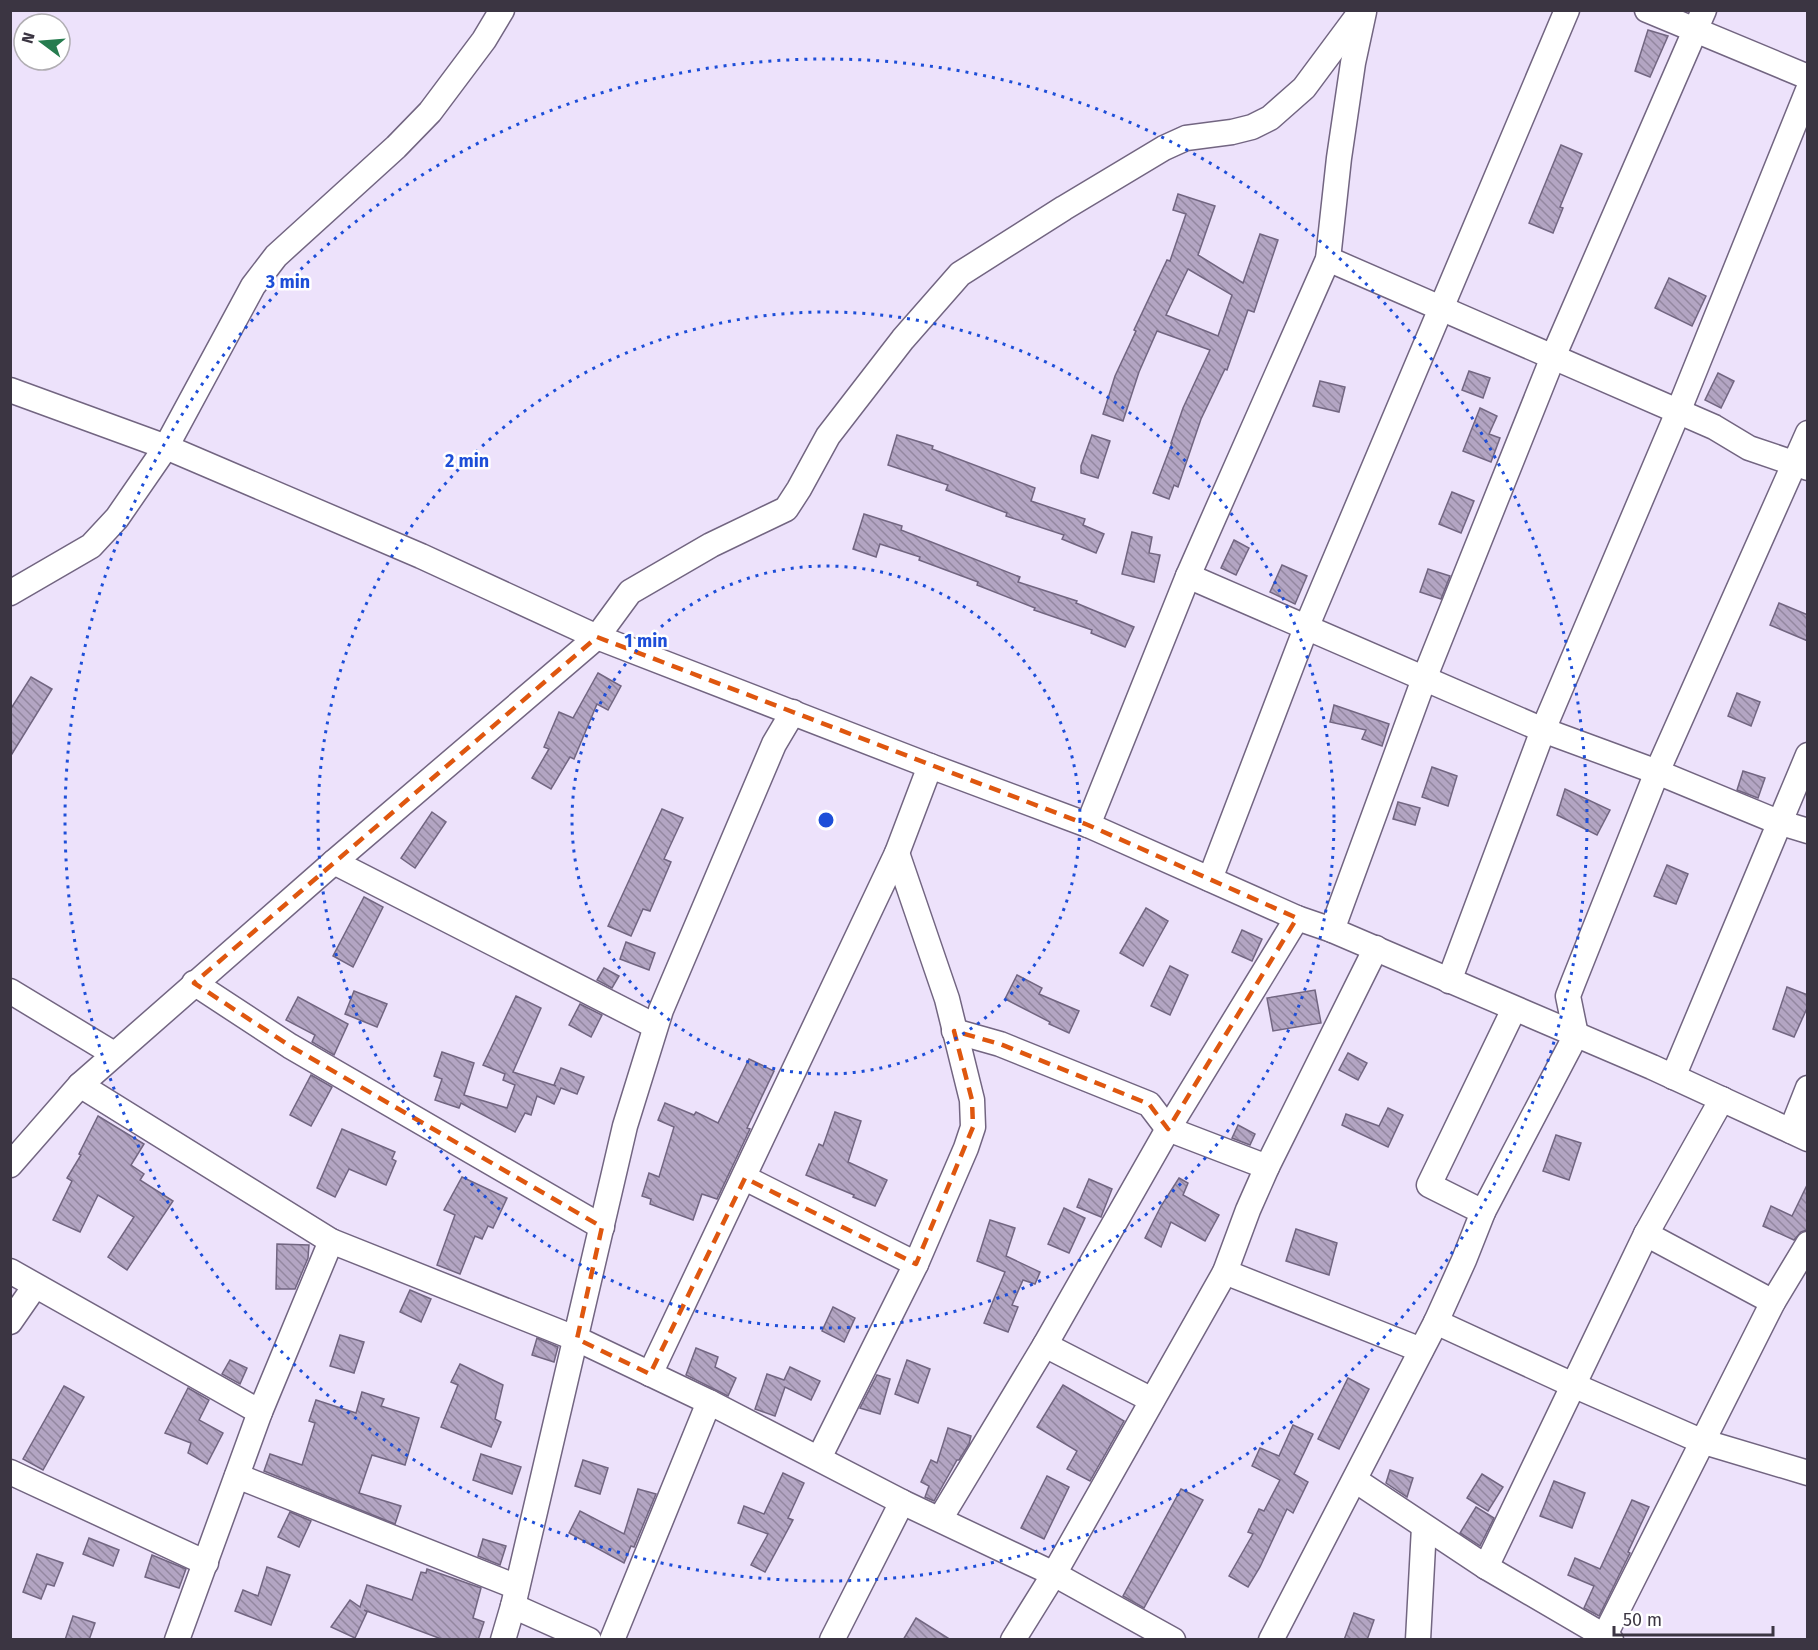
<svg xmlns="http://www.w3.org/2000/svg" width="1818" height="1650" font-family="'Fira Sans',sans-serif">
<defs>
<pattern id="building-back-hatch" width="6" height="6" patternUnits="userSpaceOnUse" patternTransform="scale(1.5)"><rect width="6" height="6" fill="#b3a5c3"/><path d="M-1 5l2 2M0 0l6 6M5-1l2 2" fill="none" stroke="#9387a0"/></pattern>
</defs>
<rect width="100%" height="100%" fill="#ede2fb"/>
<g fill="url(#building-back-hatch)" stroke="#726681" stroke-width="1.5" fill-rule="evenodd">
<path d="M1648,30L1668,36L1650,77L1635,71Z"/>
<path d="M1561,145L1582,154L1560,207L1563,208L1553,233L1529,223Z"/>
<path d="M1178,194L1215,206L1198,255L1243,283L1260,234L1278,240L1254,312L1248,310L1227,370L1225,369L1201,419L1178,487L1174,485L1169,499L1153,493L1172,443H1171L1183,408L1210,350L1157,331L1139,372L1123,421L1103,414L1115,376L1136,331L1134,330L1167,260L1170,261L1186,214L1173,210ZM1188,269L1232,295L1218,336L1166,315Z"/>
<path d="M1669,278L1706,296L1692,326L1655,308Z"/>
<path d="M1469,371L1490,378L1483,398L1462,390Z"/>
<path d="M1718,373L1734,381L1721,408L1705,400Z"/>
<path d="M1320,381L1345,387L1339,412L1313,406Z"/>
<path d="M1480,408L1497,416L1489,434L1500,438L1491,462L1463,451Z"/>
<path d="M897,435L933,446L932,449L1035,488L1031,501L1085,519L1083,525L1104,534L1096,553L1062,539L1064,535L1006,516L1007,513L946,490L948,485L888,465Z"/>
<path d="M1092,435L1110,441L1098,478L1081,473V466Z"/>
<path d="M1452,492L1474,501L1461,533L1439,524Z"/>
<path d="M864,514L902,526L901,530L1020,577L1018,582L1077,601L1076,603L1134,627L1125,647L1091,633L1092,630L1034,610L1035,608L977,585L978,582L919,560L920,557L880,544L876,557L853,549Z"/>
<path d="M1132,532L1152,537L1149,553L1160,555L1154,582L1122,574Z"/>
<path d="M1234,540L1249,548L1236,575L1221,568Z"/>
<path d="M1282,565L1307,576L1295,604L1270,592Z"/>
<path d="M1428,569L1450,576L1441,599L1420,592Z"/>
<path d="M1779,603L1808,615V641L1770,625Z"/>
<path d="M598,673L621,686L608,710L597,704L574,759L570,757L551,789L532,778L549,749L544,747L559,712L573,718Z"/>
<path d="M31,677L52,689L10,757V710Z"/>
<path d="M1737,693L1760,702L1751,726L1728,716Z"/>
<path d="M1334,705L1389,724L1382,746L1362,739L1366,730L1330,722Z"/>
<path d="M1432,767L1457,776L1448,806L1422,797Z"/>
<path d="M1743,771L1765,778L1758,798L1737,790Z"/>
<path d="M1565,789L1610,810L1597,835L1557,815Z"/>
<path d="M1398,802L1420,808L1415,825L1393,819Z"/>
<path d="M662,809L683,818L664,859L671,862L650,911L643,909L631,936L608,926Z"/>
<path d="M432,812L446,822L415,868L401,858Z"/>
<path d="M1667,865L1688,874L1676,904L1654,896Z"/>
<path d="M364,897L383,907L353,967L333,956Z"/>
<path d="M1146,908L1168,921L1143,966L1120,953Z"/>
<path d="M1242,930L1262,939L1252,961L1232,952Z"/>
<path d="M626,942L655,953L649,970L620,959Z"/>
<path d="M1170,966L1188,975L1170,1015L1151,1006Z"/>
<path d="M604,968L619,976L612,988L597,980Z"/>
<path d="M1017,975L1042,988L1039,994L1079,1011L1069,1033L1049,1024L1050,1022L1005,999Z"/>
<path d="M1787,987L1808,995V1006L1794,1037L1773,1029Z"/>
<path d="M1315,990L1321,1023L1273,1031L1267,998Z"/>
<path d="M354,991L387,1004L377,1027L345,1014Z"/>
<path d="M516,996L541,1008L513,1072L556,1086L554,1085L561,1068L584,1077L577,1094L561,1088L554,1104L537,1096L531,1115L525,1113L515,1132L461,1103L459,1108L435,1100L442,1079L434,1076L442,1052L474,1063L464,1095L507,1108L515,1085L503,1080L505,1074L483,1065Z"/>
<path d="M298,997L348,1024L334,1055L312,1042L315,1035L286,1020Z"/>
<path d="M580,1004L602,1015L591,1037L569,1025Z"/>
<path d="M1348,1053L1367,1063L1358,1080L1339,1070Z"/>
<path d="M749,1059L774,1071L747,1128L750,1129L717,1199L702,1194L693,1220L650,1204L651,1199L642,1196L649,1173L659,1177L674,1127L658,1120L665,1103L694,1115L696,1112L718,1123Z"/>
<path d="M311,1075L332,1087L311,1126L290,1115Z"/>
<path d="M1388,1108L1403,1115L1388,1147L1342,1125L1346,1114L1379,1126Z"/>
<path d="M835,1112L861,1121L848,1162L887,1180L875,1206L853,1197L854,1195L806,1175L819,1144L823,1146Z"/>
<path d="M98,1116L144,1144L131,1165L144,1174L140,1180L173,1201L127,1270L108,1257L134,1217L98,1195L80,1232L53,1220L72,1181L67,1178L81,1155L79,1154Z"/>
<path d="M1238,1125L1255,1134L1250,1145L1232,1138Z"/>
<path d="M342,1129L395,1152L392,1159L396,1161L386,1185L349,1169L335,1197L317,1188Z"/>
<path d="M1556,1135L1581,1143L1569,1180L1543,1171Z"/>
<path d="M462,1177L507,1198L493,1228L488,1226L482,1239L475,1236L460,1274L437,1265L455,1215L444,1210Z"/>
<path d="M1179,1178L1188,1183L1183,1195L1219,1215L1205,1241L1171,1222L1161,1247L1145,1238L1161,1206Z"/>
<path d="M1089,1179L1112,1189L1101,1217L1077,1207Z"/>
<path d="M1808,1183L1807,1230L1801,1232L1794,1240L1763,1226L1771,1206L1792,1216Z"/>
<path d="M1064,1208L1085,1218L1069,1253L1048,1244Z"/>
<path d="M990,1220L1015,1228L1006,1256L1040,1272L1035,1284L1023,1280L1012,1305L1018,1307L1008,1332L984,1323L1005,1272L977,1261Z"/>
<path d="M1296,1229L1337,1243L1329,1275L1286,1261Z"/>
<path d="M277,1244L309,1245L308,1258L295,1289H276Z"/>
<path d="M410,1290L431,1299L421,1322L400,1312Z"/>
<path d="M833,1307L855,1318L844,1342L822,1331Z"/>
<path d="M340,1335L364,1342L354,1373L330,1366Z"/>
<path d="M537,1338L558,1347L554,1362L532,1355Z"/>
<path d="M696,1348L718,1357L715,1367L736,1378L728,1396L686,1375Z"/>
<path d="M230,1360L247,1368L240,1384L222,1374Z"/>
<path d="M907,1360L930,1369L918,1403L895,1394Z"/>
<path d="M460,1364L503,1385L495,1419L501,1422L491,1447L441,1427L458,1385L451,1382Z"/>
<path d="M790,1367L820,1381L811,1400L785,1387L775,1416L755,1409L767,1374L784,1380Z"/>
<path d="M877,1375L890,1379L880,1414L860,1408Z"/>
<path d="M1348,1378L1369,1389L1339,1449L1318,1439Z"/>
<path d="M1063,1385L1124,1421L1090,1481L1067,1469L1077,1451L1037,1427Z"/>
<path d="M64,1386L84,1397L43,1470L23,1459Z"/>
<path d="M188,1388L209,1400L199,1420L223,1433L207,1464L188,1453L191,1443L165,1433Z"/>
<path d="M362,1392L384,1399L381,1406L419,1418L405,1465L372,1455L359,1493L401,1506L395,1524L264,1471L270,1454L302,1465L315,1423L309,1421L316,1400L356,1413Z"/>
<path d="M1293,1425L1313,1434L1294,1474L1308,1482L1293,1513L1287,1509L1260,1567L1248,1587L1229,1576L1253,1534L1248,1532L1259,1509L1264,1511L1280,1480L1252,1466L1260,1448L1279,1456Z"/>
<path d="M948,1428L971,1436L969,1444L959,1460H957L934,1501L925,1497L929,1486L921,1482L931,1460L937,1463Z"/>
<path d="M481,1454L521,1467L512,1494L473,1480Z"/>
<path d="M583,1460L608,1468L600,1494L575,1486Z"/>
<path d="M1390,1470L1413,1478L1407,1497L1386,1483Z"/>
<path d="M783,1473L804,1483L788,1518L793,1520L765,1572L751,1565L768,1534L738,1523L744,1506L764,1514Z"/>
<path d="M1482,1474L1503,1487L1488,1511L1467,1498Z"/>
<path d="M1047,1476L1069,1487L1044,1539L1021,1528Z"/>
<path d="M1554,1481L1585,1493L1572,1528L1540,1516Z"/>
<path d="M638,1489L656,1494L634,1547L631,1546L624,1563L569,1533L580,1511L624,1534Z"/>
<path d="M1181,1489L1203,1500L1144,1608L1123,1596Z"/>
<path d="M1632,1500L1649,1507L1628,1552L1630,1553L1599,1616L1584,1608L1594,1586L1568,1575L1575,1558L1600,1569Z"/>
<path d="M1476,1507L1494,1518L1480,1546L1460,1533Z"/>
<path d="M290,1512L311,1521L299,1547L278,1537Z"/>
<path d="M89,1538L119,1550L113,1566L83,1554Z"/>
<path d="M483,1539L506,1546L500,1565L478,1556Z"/>
<path d="M37,1554L63,1563L54,1586L47,1584L41,1599L23,1592Z"/>
<path d="M152,1555L186,1569L179,1588L145,1577Z"/>
<path d="M267,1567L290,1575L271,1625L235,1611L243,1590L258,1596Z"/>
<path d="M427,1569L481,1588L473,1618L484,1622L478,1640H444L364,1610L367,1612L355,1638L331,1627L350,1600L360,1607L367,1585L412,1600L421,1572L426,1573Z"/>
<path d="M1354,1613L1374,1620L1367,1640H1344Z"/>
<path d="M73,1616L95,1623L89,1640H65Z"/>
<path d="M916,1618L951,1640H903Z"/>
</g>
<g fill="none" stroke-linecap="round" stroke-linejoin="round">
<defs>
<g id="minor">
<path d="M1647,10L1808,77"/>
<path d="M1328,259L1714,427L1749,448L1808,468"/>
<path d="M10,390L166,447L421,556L597,637L930,766L1088,825L1297,918L1332,930L1652,1067L1808,1139"/>
<path d="M1188,576L1543,730L1657,772L1778,822L1808,831"/>
<path d="M10,593L91,546L117,518L166,447L253,286L276,256L396,147L430,112L484,40L502,10"/>
<path d="M1088,825L1188,576L1328,259L1339,158L1353,63L1364,12"/>
<path d="M334,862L655,1026"/>
<path d="M1210,879L1306,628L1567,10"/>
<path d="M1332,930L1424,679L1553,357L1704,10"/>
<path d="M1449,981L1543,730L1678,412L1808,90"/>
<path d="M194,983L290,1046L602,1227"/>
<path d="M10,991L114,1054"/>
<path d="M954,1031L1000,1044L1149,1104L1168,1129L1267,1167"/>
<path d="M1673,1077L1808,755"/>
<path d="M80,1085L331,1241L577,1339L709,1402L902,1502L1054,1574L1173,1640"/>
<path d="M1791,1131L1808,1088"/>
<path d="M10,1165L80,1085L334,862L597,637L630,592L711,545L786,509L799,489L828,436L903,339L960,274L1064,208L1164,148L1186,138L1232,132L1252,127L1270,118L1304,88L1362,10"/>
<path d="M745,1178L916,1264"/>
<path d="M1483,1212L1576,1035L1568,996L1573,983L1657,772L1808,433"/>
<path d="M1646,1234L1773,1302"/>
<path d="M10,1271L260,1412"/>
<path d="M1225,1272L1421,1350"/>
<path d="M10,1322L35,1286"/>
<path d="M1436,1322L1573,1385L1701,1441L1808,1473"/>
<path d="M1045,1345L1152,1400"/>
<path d="M650,1374L897,853L930,766"/>
<path d="M819,1458L916,1264L966,1148L973,1127L972,1100L947,999L897,853"/>
<path d="M10,1472L206,1563"/>
<path d="M237,1476L517,1587"/>
<path d="M1355,1480L1486,1567L1611,1640"/>
<path d="M940,1519L1045,1345L1168,1129L1297,918"/>
<path d="M1486,1567L1646,1234L1722,1099"/>
<path d="M513,1606L589,1640"/>
<path d="M1605,1635L1773,1302L1808,1244"/>
<path d="M177,1640L260,1412L331,1241"/>
<path d="M503,1640L513,1606L625,1126L661,1010L774,744L793,712"/>
<path d="M612,1640L709,1402"/>
<path d="M832,1640L902,1502"/>
<path d="M1013,1640L1054,1574L1225,1272L1248,1210L1267,1167L1376,948"/>
<path d="M1271,1640L1436,1322L1464,1260L1483,1212L1429,1185L1514,1009"/>
<path d="M1418,1640L1424,1527"/>
</g>
</defs>
<use href="#minor" stroke="#726581" stroke-width="27"/>
<use href="#minor" stroke="#fff" stroke-width="24"/>
</g>
<path fill="none" stroke="#df570f" stroke-width="4.5" stroke-dasharray="12 8" stroke-linejoin="round" d="M597,637L1088,825L1297,918L1168,1129L1149,1104L1000,1044L954,1031L972,1100L973,1127L916,1264L745,1178L650,1374L577,1339L602,1227L290,1046L194,983Z"/>
<g fill="none" stroke="#1d4ed8" stroke-width="3" stroke-dasharray="3 6">
<circle cx="826" cy="820" r="254"/>
<circle cx="826" cy="820" r="508"/>
<circle cx="826" cy="820" r="761"/>
</g>
<circle cx="826" cy="820" r="9" fill="#1d4ed8" stroke="#fff" stroke-width="3"/>
<g font-size="18" text-anchor="middle" font-weight="bold" fill="#1d4ed8" stroke="#fff" stroke-width="5" stroke-linejoin="round" paint-order="stroke">
<text x="288" y="288">3 min</text>
<text x="467" y="467">2 min</text>
<text x="646" y="647">1 min</text>
</g>
<rect width="1818" height="1650" fill="none" stroke="#3b3542" stroke-width="24"/>
<g transform="translate(42 42) rotate(286)"><circle r="28" fill="#ffffff" stroke="#b1aeb3" stroke-width="1.5"/>
<path d="M0-4.5L10 22L0 15L-10 22Z" fill="#267c4f"/>
<text y="-9" font-size="16" font-weight="bold" text-anchor="middle" fill="#3b3542">N</text>
</g>
<path d="M1614 1626v9h159v-9" fill="none" stroke="#3b3542" stroke-width="3"/>
<text x="1623" y="1626" font-size="18" fill="#3b3542" stroke="#ffffff" stroke-width="4.5" paint-order="stroke">50 m</text>
</svg>
